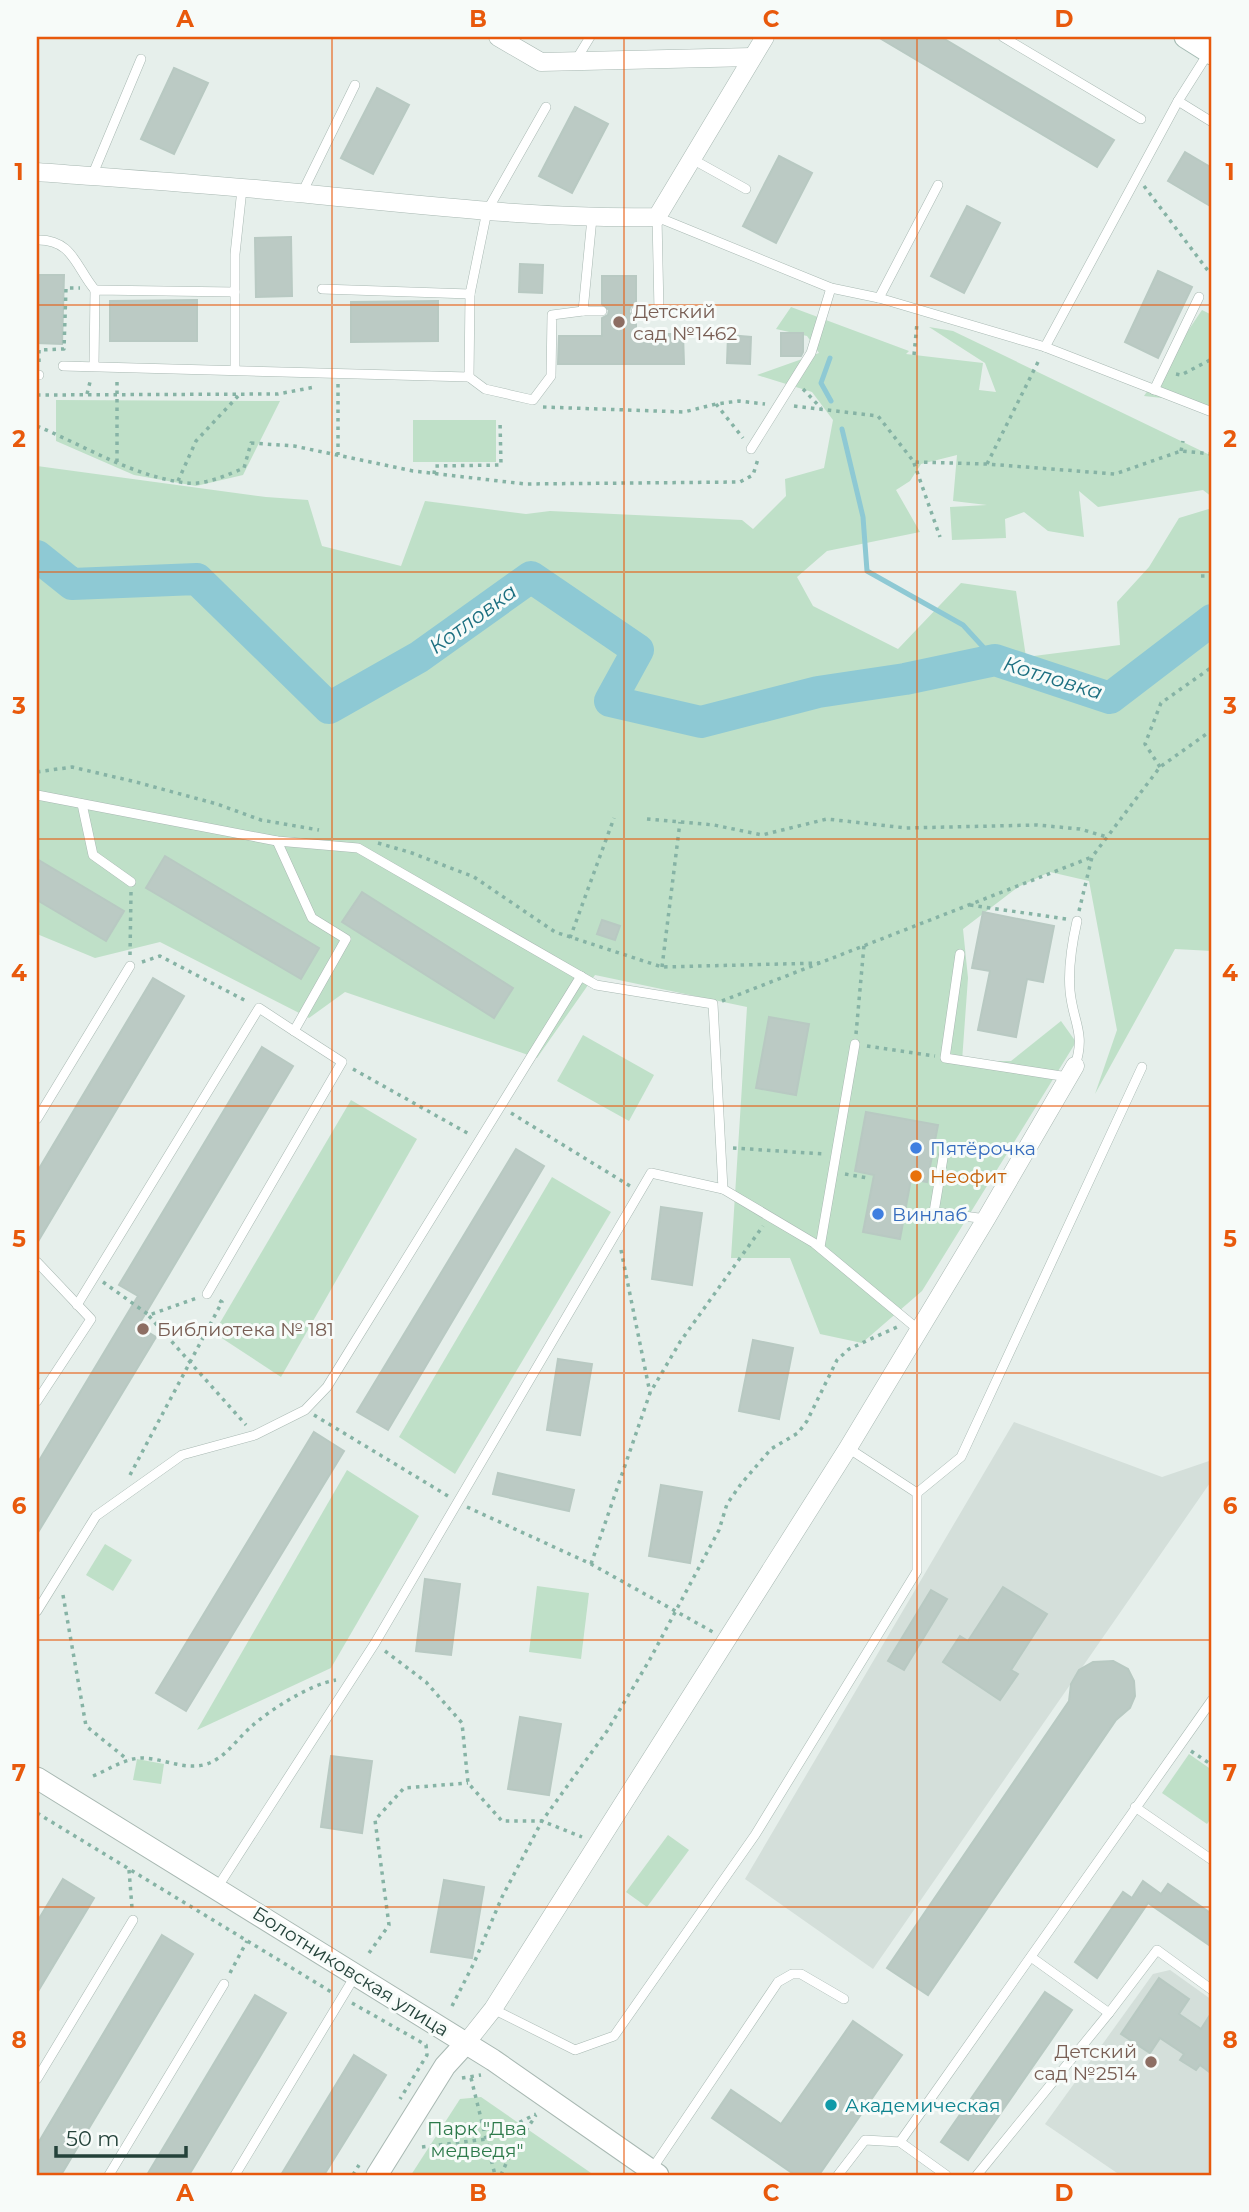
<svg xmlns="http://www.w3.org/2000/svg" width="1249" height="2212" font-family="Montserrat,sans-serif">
<rect width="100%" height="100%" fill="#e6efeb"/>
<g fill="#d4dfda">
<path d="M1014,1422L1162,1477L1212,1460V1480L873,1969L745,1879Z"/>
<path d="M1170,1970L1212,2000V2175H1120L1045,2124L1153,1974Z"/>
</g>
<g fill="#bfe0c8">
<path d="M791,307L909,351L906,354L983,363L979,390L996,392L985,363L929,327L953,331L1212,456V497L1203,490L1098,507L1079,491L1084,537L1048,531L1024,512L1005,519L1006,538L952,540L950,507L987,505L953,501L957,455L921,464L910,481L896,490L920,532L827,551L797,577L813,606L898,649L961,583L1016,591L1026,657L1120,645L1117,602L1149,567L1179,518L1212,508V951L1175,949L1095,1094L1117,1030L1089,881L1050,872L1018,887L963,929L968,978L962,1061H1011L1061,1021L1076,1042L922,1291L862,1343L820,1334L790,1258H731L747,1007L595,975L537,1058L345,992L309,1018L160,942L95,958L37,934V466L266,497L308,500L322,546L401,566L425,501L526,514L550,511L742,520L753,529L786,496L785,479L824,468L833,420L812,392L757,375L819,353L807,336L776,329Z"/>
<path d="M1202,310L1212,315V407L1198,402L1144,396Z"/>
<path d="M56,400L280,401L243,475L196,486L134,475L56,441Z"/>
<rect x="413" y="420" width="83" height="42"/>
<path d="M583,1035L654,1075L629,1121L557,1081Z"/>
<path d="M351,1100L417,1139L281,1377L214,1333Z"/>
<path d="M552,1177L611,1212L455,1474L399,1437Z"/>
<path d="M347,1470L419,1516L331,1668L197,1730Z"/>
<path d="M105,1544L132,1560L113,1591L86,1575Z"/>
<path d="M537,1586L589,1593L581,1659L529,1652Z"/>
<path d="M1189,1754L1212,1770V1817L1207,1824L1162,1793Z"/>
<path d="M137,1759L164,1764L161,1784L133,1780Z"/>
<path d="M668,1835L689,1850L647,1907L626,1892Z"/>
<path d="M481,2097L594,2175H411L460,2099Z"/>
</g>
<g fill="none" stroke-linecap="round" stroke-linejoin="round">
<g stroke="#8ec9d4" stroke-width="5">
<path d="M830,358L821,383L831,401"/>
<path d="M842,429L863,517L867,571L963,625L995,660"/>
</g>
<path stroke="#8ec9d4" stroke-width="32" d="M37,556L72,584L197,579L329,708L419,657L531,577L638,650L610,701L701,722L818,692L905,679L995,660L1110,698L1212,620"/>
</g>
<g fill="#bbcac4" stroke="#b8c9c2" stroke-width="2">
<path d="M878,37H941L1114,140L1097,167Z"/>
<path d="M174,68L208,83L174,154L141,139Z"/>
<path d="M377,88L409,105L373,174L341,158Z"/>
<path d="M575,107L608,124L572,193L539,176Z"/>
<path d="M1185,152L1212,168V207L1168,181Z"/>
<path d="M779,156L812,173L776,243L743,226Z"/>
<path d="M967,206L1000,223L964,293L931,276Z"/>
<path d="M291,237L292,296L256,297L255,238Z"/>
<path d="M520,264L543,265L542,293L519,292Z"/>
<path d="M1158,271L1192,287L1158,358L1125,342Z"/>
<path d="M37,275H64L62,344L37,343Z"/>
<path d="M602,276H636V304L630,307L629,312L632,317L636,318V334H683L684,364H558L559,336H602V318L608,315L609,310L602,304Z"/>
<path d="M197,300V341H110V301Z"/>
<path d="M438,301V341L351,342V302Z"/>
<path d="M781,333H803V352L801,356H781Z"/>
<path d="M728,335L751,337L750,364L727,363Z"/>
<path d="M165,856L319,948L301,979L146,888Z"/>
<path d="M37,859L124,911L106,941L37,900Z"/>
<path d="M362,892L513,988L494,1018L342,922Z"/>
<path d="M983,912L1054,926L1043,982L1027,979L1016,1037L978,1030L990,971L972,968Z"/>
<path d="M602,920L620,926L615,940L597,934Z"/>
<path d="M153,978L184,996L37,1243V1172Z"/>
<path d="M769,1017L809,1024L796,1095L756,1088Z"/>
<path d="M262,1047L293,1066L138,1326L156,1337L37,1534V1464L138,1296L119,1285Z"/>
<path d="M866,1112L938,1125L927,1182L911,1179L900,1239L863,1232L874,1175L855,1171Z"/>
<path d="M516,1149L544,1166L388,1430L357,1412Z"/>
<path d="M661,1207L702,1213L692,1285L652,1279Z"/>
<path d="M753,1340L793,1348L779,1419L739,1411Z"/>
<path d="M558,1359L592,1364L580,1435L547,1430Z"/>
<path d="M314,1432L344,1451L186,1711L156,1693Z"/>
<path d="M498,1473L574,1490L569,1511L493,1494Z"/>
<path d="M661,1485L702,1492L690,1563L649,1556Z"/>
<path d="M425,1579L460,1584L451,1655L416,1651Z"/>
<path d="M1003,1587L1047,1614L1011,1670L1018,1674L1000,1700L943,1662L960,1636L968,1641Z"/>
<path d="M931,1590L947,1599L904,1670L888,1661Z"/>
<path d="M1113,1661L1128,1669L1134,1681L1135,1696L1130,1708L1116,1720L928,1995L887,1968L1069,1701L1071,1684L1079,1670L1093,1662Z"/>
<path d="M520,1717L561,1724L549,1795L508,1789Z"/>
<path d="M331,1756L372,1761L362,1833L321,1827Z"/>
<path d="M63,1879L94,1898L37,1993V1922Z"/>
<path d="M444,1880L484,1887L472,1958L431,1952Z"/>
<path d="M1143,1881L1161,1894L1168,1884L1212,1914V1947L1148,1903L1097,1978L1075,1962L1123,1892L1132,1898Z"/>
<path d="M162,1935L193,1954L61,2175H37V2145Z"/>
<path d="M1159,1978L1189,1999L1179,2014L1201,2029L1212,2012V2074L1200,2065L1196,2070L1180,2060L1184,2054L1160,2038L1150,2053L1121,2034Z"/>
<path d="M1045,1992L1072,2010L968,2160L941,2142Z"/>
<path d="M255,1995L286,2013L189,2175H147Z"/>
<path d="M853,2021L902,2055L819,2175H795L712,2118L731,2090L781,2124Z"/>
<path d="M354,2055L386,2075L324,2175H281Z"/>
</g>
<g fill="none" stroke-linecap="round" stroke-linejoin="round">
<defs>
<g id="service">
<path d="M1003,37L1141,119"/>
<path d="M576,60L590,37"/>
<path d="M1178,101L1212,122"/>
<path d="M692,159L746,189"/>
<path d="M92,176L141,59"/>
<path d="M302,193L355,85"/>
<path d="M592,218L583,311H602"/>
<path d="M37,240C73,239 76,268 95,290"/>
<path d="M322,289L470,294L487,211L546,107"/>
<path d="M879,298L938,185"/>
<path d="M636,311H659L657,217L831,288L879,298L1045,347L1212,412"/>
<path d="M1045,347L1178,101L1209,52"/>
<path d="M94,365L95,290L235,292V254L242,189"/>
<path d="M63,366L469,377L470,294"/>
<path d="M235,369V292"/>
<path d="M37,375H39"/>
<path d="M469,377L485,389L533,400L551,376L552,315L583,311"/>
<path d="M1154,390L1199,297"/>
<path d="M751,449L811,353L831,288"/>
<path d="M37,795L277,841L358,848L596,985L713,1004L723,1189L814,1243L920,1331"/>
<path d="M82,804L93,855L131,882"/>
<path d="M960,954L945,1058L1068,1077"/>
<path d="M1075,1066C1086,1032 1073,1023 1070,991C1068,968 1072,943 1077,921"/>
<path d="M37,1119L130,966"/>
<path d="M944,1152L934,1212L986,1219"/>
<path d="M820,1247L855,1044"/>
<path d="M37,1262L91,1319L37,1401"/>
<path d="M207,1294L342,1062L294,1031"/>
<path d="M77,1305L259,1008L294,1031L346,939L312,918L277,841"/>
<path d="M917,1493L961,1457L1142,1067"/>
<path d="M37,1611L96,1516L182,1455L255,1435L305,1410L327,1387L581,976"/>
<path d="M1135,1807L1212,1860"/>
<path d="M217,1888L375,1643L651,1173L723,1189"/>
<path d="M1031,1957L1109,2013"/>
<path d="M493,2009L575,2050L614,2036L755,1835L917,1571V1493L848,1448"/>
<path d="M37,2079L133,1920"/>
<path d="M652,2169L778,1982L792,1974H801L844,1999"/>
<path d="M109,2175L224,1984"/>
<path d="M235,2175L355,1976"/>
<path d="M838,2175L865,2140L900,2142"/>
<path d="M946,2175L900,2142L1212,1700"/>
<path d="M977,2175L1109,2013L1157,1950L1212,1990"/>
</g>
<g id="minor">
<path d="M498,37L541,62L752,57"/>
<path d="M37,172C130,179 224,185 318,195C431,206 543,219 657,217L765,37"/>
<path d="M466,2043L493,2009L848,1448L986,1219L1075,1066"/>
</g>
<g id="tertiary">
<path d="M37,1778L493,2060L658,2175"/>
<path d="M377,2175L445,2066L466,2043"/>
</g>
<path id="secondary" d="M1185,37L1212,54"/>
</defs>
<use href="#service" stroke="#a8b8b2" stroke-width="10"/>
<use href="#minor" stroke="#a8b8b2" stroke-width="19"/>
<use href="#tertiary" stroke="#a8b8b2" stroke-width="23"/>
<use href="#secondary" stroke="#a4bbb3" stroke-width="23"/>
<g stroke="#86b3a5" stroke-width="3.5" stroke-dasharray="3.5 5" stroke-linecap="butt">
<path d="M1144,186L1212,276"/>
<path d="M914,355L917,323"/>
<path d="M39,362V350L64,349L66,288H80"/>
<path d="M1176,374L1181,375L1212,359"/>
<path d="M338,384V455"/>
<path d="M803,389L821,408"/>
<path d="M87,394L91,378"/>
<path d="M37,395L278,394L315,387"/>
<path d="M716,404L743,438"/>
<path d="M794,406L878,416L914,462L987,464L1115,474L1181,451L1212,454"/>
<path d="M543,407L684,412L716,404L739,401L765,404"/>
<path d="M37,426C85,446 134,477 187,483C206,485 227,475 244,468L251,443L294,446L413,471L525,484L740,482L753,475L758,459"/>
<path d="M1181,451L1183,441"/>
<path d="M117,462V379"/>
<path d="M914,463L940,537"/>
<path d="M987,464L1040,358"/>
<path d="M434,474L435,466L501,465L500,421"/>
<path d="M178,481L196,441L239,395"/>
<path d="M1201,576H1212"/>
<path d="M1160,767L1145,744L1161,703L1212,667"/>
<path d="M37,772L72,767L136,782L217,804L261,820L319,830"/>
<path d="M647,819L714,825L762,835L827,819L906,828L1037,825L1080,829L1107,837"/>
<path d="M378,843L412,853L474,877L555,932L662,967L820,963"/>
<path d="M970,905L1066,919"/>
<path d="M1079,911L1092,857L1160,767L1212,730"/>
<path d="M570,938L614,818"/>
<path d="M130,955L131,892"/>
<path d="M142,962L160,956L248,1002"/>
<path d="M662,967L680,822"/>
<path d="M722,1001L1092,857"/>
<path d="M856,1034L864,945"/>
<path d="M867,1046L935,1056"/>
<path d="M353,1069L469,1134"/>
<path d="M511,1113L630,1186"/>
<path d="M733,1148L824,1154"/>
<path d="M845,1174L868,1178"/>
<path d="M621,1250L650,1393"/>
<path d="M103,1282L149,1315L197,1298"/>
<path d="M149,1316L246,1425"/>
<path d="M314,1415L448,1496"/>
<path d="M130,1475L222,1302L217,1299"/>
<path d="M467,1507L591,1564L713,1632"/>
<path d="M591,1564L650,1393L680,1342L763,1226"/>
<path d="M63,1595L86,1726L128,1760"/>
<path d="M385,1651L426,1682L462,1723L468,1783L502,1821H542L582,1837"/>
<path d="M1191,1751L1212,1765"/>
<path d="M93,1776C110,1769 125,1758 143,1758C168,1759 193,1775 217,1759C230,1751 240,1736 252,1726C271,1709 311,1684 336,1680"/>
<path d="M37,1813L333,1993"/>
<path d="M129,1870L132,1908"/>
<path d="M369,1953L389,1925L375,1820L404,1788L468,1783"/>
<path d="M230,1973L247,1941"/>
<path d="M352,2003L426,2045L427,2055L400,2099"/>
<path d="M452,2006L474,1963L502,1897L542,1821L607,1731L649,1661L719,1530L727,1504L741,1484L771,1449L798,1433L807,1421L837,1360L849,1349L897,1327"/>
<path d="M462,2078L481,2075"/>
<path d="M471,2078L495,2175"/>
<path d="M422,2147L487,2139L536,2114"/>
<path d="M353,2175L359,2165"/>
<path d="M501,2175L509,2157L536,2115"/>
</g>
<use href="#service" stroke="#fff" stroke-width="9"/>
<use href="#minor" stroke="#fff" stroke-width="18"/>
<use href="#tertiary" stroke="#fff" stroke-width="21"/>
<use href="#secondary" stroke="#fff" stroke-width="21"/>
</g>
<path fill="none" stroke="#e8590c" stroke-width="2" stroke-opacity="0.55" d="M332,37V2175M624,37V2175M917,37V2175M37,305H1212M37,572H1212M37,839H1212M37,1106H1212M37,1373H1212M37,1640H1212M37,1907H1212"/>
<g fill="#8d6e63" stroke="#f7fbf9" stroke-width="2.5">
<circle cx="619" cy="322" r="7"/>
<circle cx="143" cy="1329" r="7"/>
<circle cx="1151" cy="2062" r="7"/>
</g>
<g fill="#3f7fe0" stroke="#f7fbf9" stroke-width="2.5">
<circle cx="916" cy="1148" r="7"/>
<circle cx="878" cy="1214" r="7"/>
</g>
<circle fill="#e8710a" stroke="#f7fbf9" stroke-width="2.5" cx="916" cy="1176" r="7"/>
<circle fill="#0f9aa8" stroke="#f7fbf9" stroke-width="2.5" cx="831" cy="2105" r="7"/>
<g text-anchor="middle" stroke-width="6" stroke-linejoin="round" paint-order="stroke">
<g font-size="19" fill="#785e54" stroke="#f7fbf9" text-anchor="start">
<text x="633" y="318">Детский<tspan x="633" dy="22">сад №1462</tspan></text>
<text x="157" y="1336">Библиотека № 181</text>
<text x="1137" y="2058" text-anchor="end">Детский<tspan x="1137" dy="22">сад №2514</tspan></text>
</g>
<g font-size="19" fill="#366cbe" stroke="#f7fbf9" text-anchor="start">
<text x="930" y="1155">Пятёрочка</text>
<text x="892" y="1221">Винлаб</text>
</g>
<g font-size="19" fill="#c56008" stroke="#f7fbf9" text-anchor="start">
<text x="930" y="1183">Неофит</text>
</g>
<g font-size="19" fill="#24423a" stroke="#f7fbf9">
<text transform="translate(351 1971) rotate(32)" y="7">Болотниковская улица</text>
</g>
<g font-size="19" fill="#0d838f" stroke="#f7fbf9" text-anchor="start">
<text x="845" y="2112">Академическая</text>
</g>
<g font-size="19" fill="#2d7a4b" stroke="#f7fbf9">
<text x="477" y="2135">Парк "Два<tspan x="477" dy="22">медведя"</tspan></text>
</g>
<g font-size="21" font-style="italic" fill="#1c6f80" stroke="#f7fbf9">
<text transform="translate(473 619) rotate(-36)" y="7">Котловка</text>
<text transform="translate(1053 678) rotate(17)" y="7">Котловка</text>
</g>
</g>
<rect width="1249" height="2212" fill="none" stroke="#f7fbf9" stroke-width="77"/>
<path d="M56 2146v10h130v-10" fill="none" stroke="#24423a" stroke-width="3.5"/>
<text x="66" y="2146" font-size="21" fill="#24423a" stroke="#f7fbf9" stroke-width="5" paint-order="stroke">50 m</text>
<rect x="38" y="38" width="1172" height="2136" fill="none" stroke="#e8590c" stroke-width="2.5"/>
<g font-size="23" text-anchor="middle" font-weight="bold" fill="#e8590c">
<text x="185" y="27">A</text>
<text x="478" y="27">B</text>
<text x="771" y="27">C</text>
<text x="1064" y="27">D</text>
<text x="19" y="180">1</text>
<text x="1230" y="180">1</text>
<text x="19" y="447">2</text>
<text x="1230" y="447">2</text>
<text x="19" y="714">3</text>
<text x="1230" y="714">3</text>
<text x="19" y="981">4</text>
<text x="1230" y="981">4</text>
<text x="19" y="1247">5</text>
<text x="1230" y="1247">5</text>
<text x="19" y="1514">6</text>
<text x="1230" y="1514">6</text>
<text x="19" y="1781">7</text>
<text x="1230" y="1781">7</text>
<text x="19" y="2048">8</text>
<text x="1230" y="2048">8</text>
<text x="185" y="2201">A</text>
<text x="478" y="2201">B</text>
<text x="771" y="2201">C</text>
<text x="1064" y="2201">D</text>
</g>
</svg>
